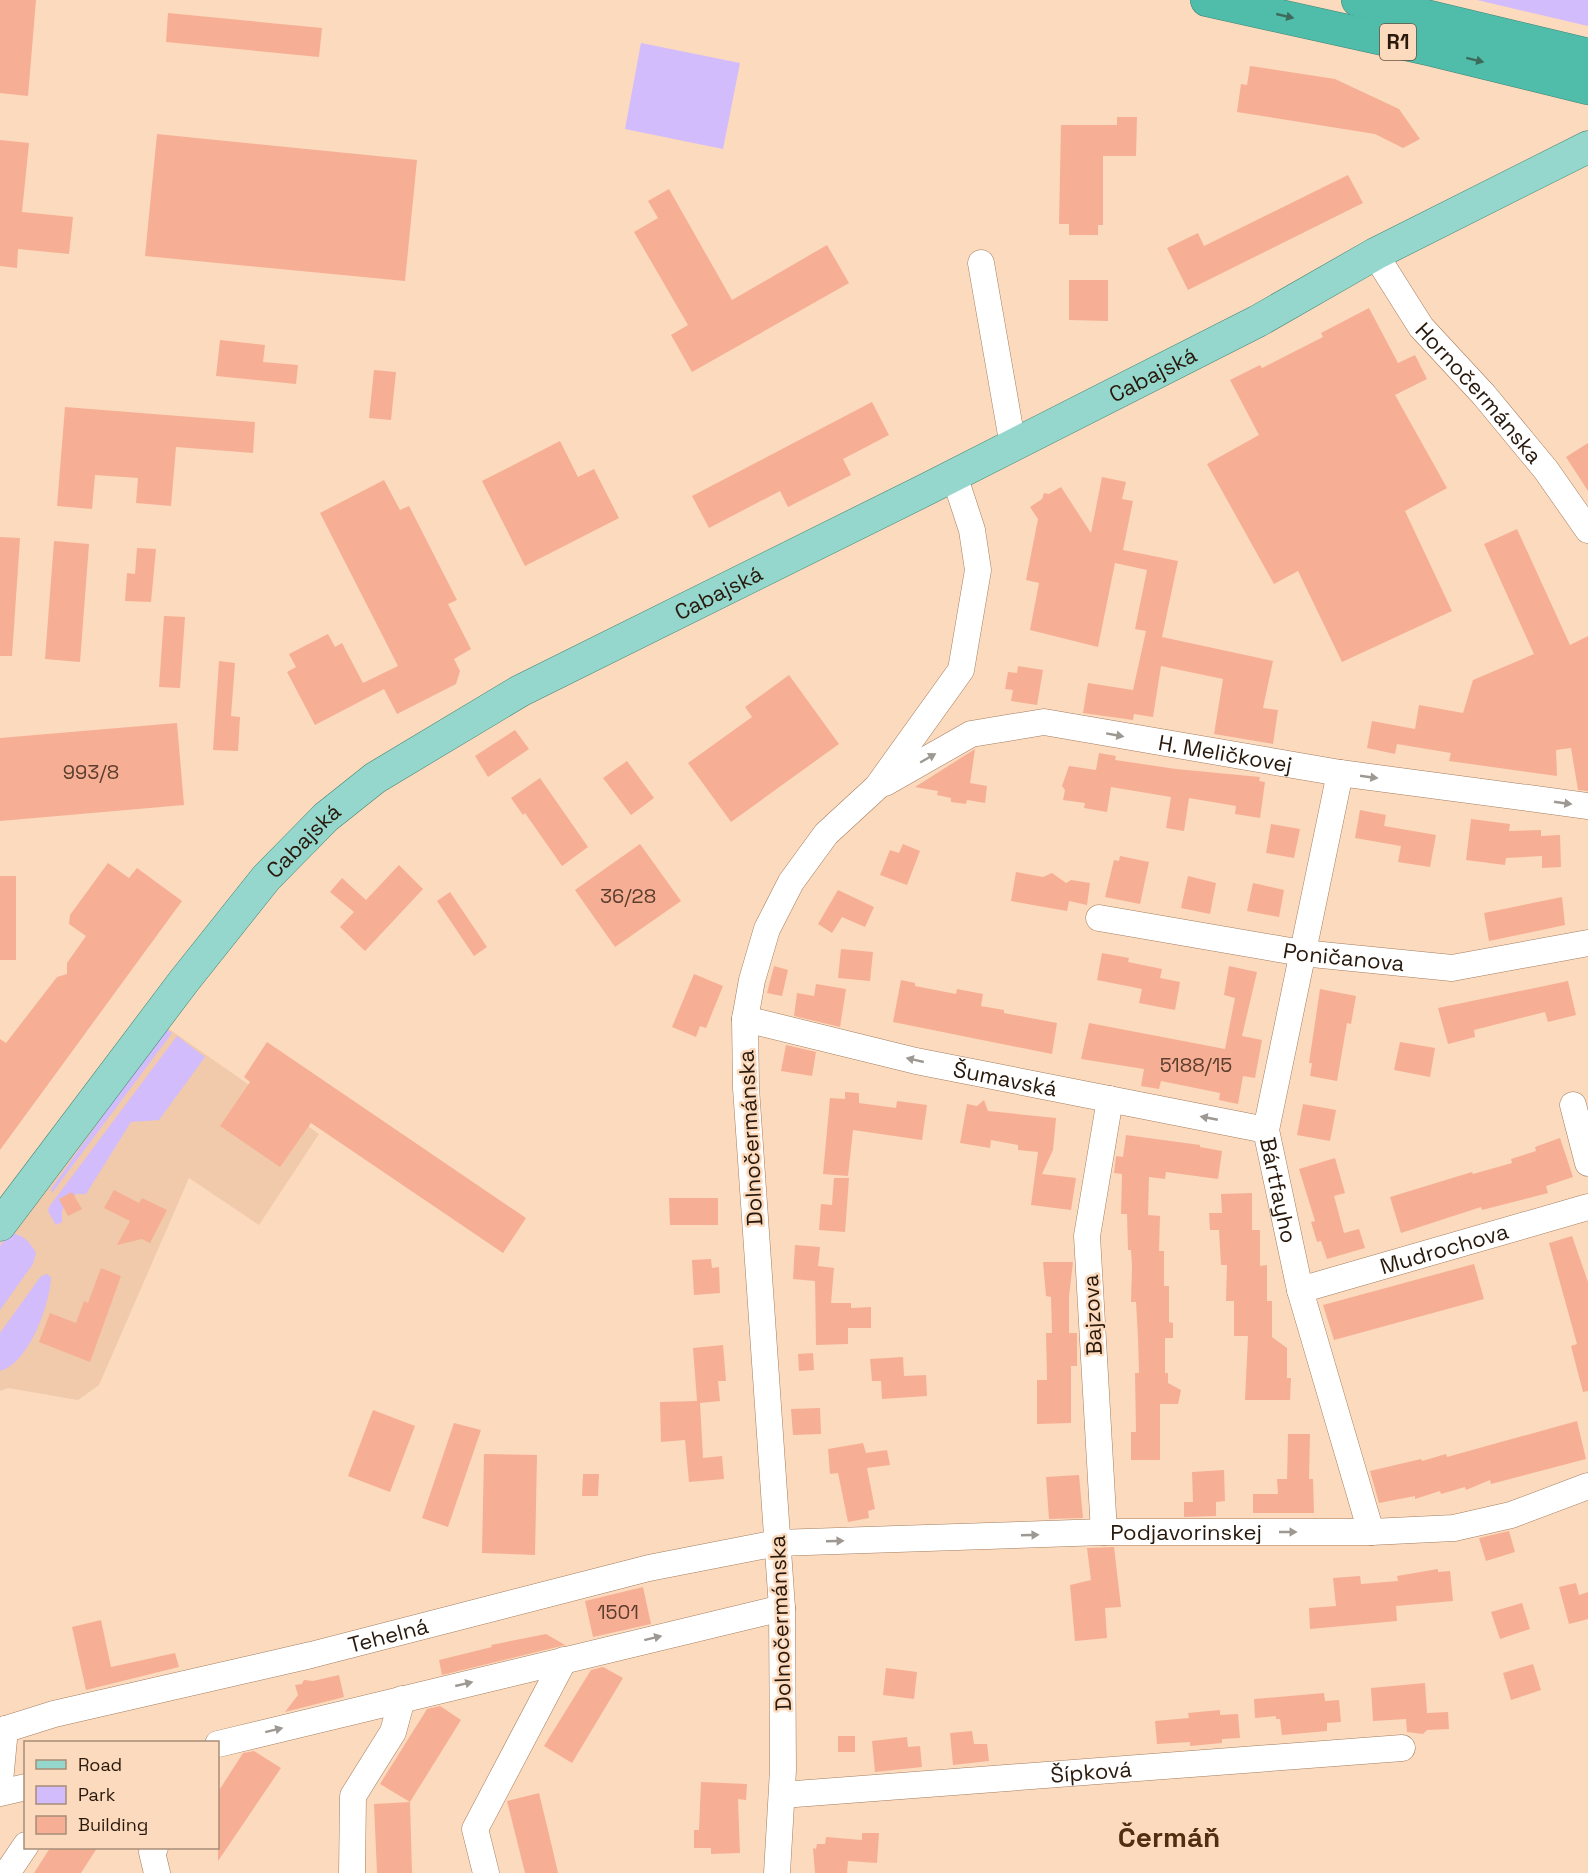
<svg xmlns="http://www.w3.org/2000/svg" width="1588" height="1873" font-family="'Space Grotesk',sans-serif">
<rect width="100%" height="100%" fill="#fcdabe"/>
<path fill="#f0caab" d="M162,1024L319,1134L259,1225L189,1178L99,1385L78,1400L8,1388L0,1391V1242Z"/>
<g fill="#d2bcfb">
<path d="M1477,0H1588V26Z"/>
<path d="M641,43L740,63L723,149L625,129Z"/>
<path d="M165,1028L172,1033L52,1193L51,1189Z"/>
<path d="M177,1036L205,1057L159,1120L131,1122L86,1194H76L62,1210V1222L56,1225L48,1211L49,1207Z"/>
<path d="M9,1233C23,1234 30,1242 36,1253L33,1264L0,1310V1246Z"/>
<path d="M47,1274L51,1277C50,1304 29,1363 0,1371V1333L41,1276Z"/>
</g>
<g fill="#f6af95">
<path d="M0,0H36L28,96L0,93Z"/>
<path d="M168,13L322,28L319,57L166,42Z"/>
<path d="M1250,66L1335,79L1399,109L1420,139L1403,148L1375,134L1237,112L1241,84L1247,85Z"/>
<path d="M1117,117H1137L1136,156H1103V225H1098V235H1069V224H1059L1061,125H1117Z"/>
<path d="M157,134L417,160L405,281L145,256Z"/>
<path d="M0,140L29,143L22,212L73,217L69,254L18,249L17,268L0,266Z"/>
<path d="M1348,175L1363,203L1188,290L1167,248L1198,233L1204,246Z"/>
<path d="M669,189L732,300L827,245L849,283L692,372L671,335L688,325L634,232L658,218L648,201Z"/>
<path d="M1069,280H1108V321L1069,320Z"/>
<path d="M1369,308L1398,363L1415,355L1427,379L1395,395L1447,488L1405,511L1452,611L1342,662L1298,571L1274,584L1207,464L1259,435L1230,380L1260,365L1262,368L1323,337L1321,333Z"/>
<path d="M220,340L265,345L263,362L298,365L296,384L216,376Z"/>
<path d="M374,370L396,372L391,420L369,418Z"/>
<path d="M872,402L889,435L843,459L851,475L788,507L780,491L709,528L692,496Z"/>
<path d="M65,407L255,422L253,453L176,447L171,506L136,503L138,478L95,475L92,509L57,506Z"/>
<path d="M560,441L578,477L594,469L619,518L525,566L482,481Z"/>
<path d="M1588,443V491L1566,457Z"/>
<path d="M1102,477L1126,482L1122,499L1133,501L1123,550L1178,561L1162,637L1273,661L1263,708L1278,710L1273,744L1214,734L1223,679L1161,666L1153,717L1134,714L1133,720L1083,713L1088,683L1133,690L1146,631L1135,629L1147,570L1115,563L1098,647L1030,630L1039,583L1026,580L1038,519L1030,507L1042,499L1044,493L1049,494L1061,487L1091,533Z"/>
<path d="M384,480L400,510L409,506L457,600L448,604L471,649L454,659L460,671L456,684L397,714L384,689L315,725L287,672L296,667L289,654L328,634L335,647L342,643L363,683L398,666L320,513Z"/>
<path d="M1517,529L1570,645L1588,636V791L1578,790L1571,748L1556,750L1557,776L1449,761L1451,753L1397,744L1395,754L1367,748L1372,721L1415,729L1419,705L1463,713L1473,680L1534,654L1484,544Z"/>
<path d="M0,537L20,538L12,656H0Z"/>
<path d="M54,541L89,544L80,662L45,659Z"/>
<path d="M137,548L156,549L151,602L125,601L127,573L135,574Z"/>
<path d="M164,616L185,617L180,688L159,687Z"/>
<path d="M219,661L235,663L231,716L240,717L238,751L213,750Z"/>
<path d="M1018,666L1043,670L1037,705L1011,701L1013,690L1005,689L1008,672L1017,673Z"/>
<path d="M789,675L839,744L731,822L688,763L752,717L745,707Z"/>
<path d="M177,723L184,805L0,821V738Z"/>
<path d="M515,730L529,749L488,777L475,756Z"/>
<path d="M975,749L970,783L987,786L985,803L967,800L966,804L951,802V798L937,795L938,791L915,787Z"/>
<path d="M1099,753L1116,756L1115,760L1176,769L1260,777L1259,781L1265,782L1260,818L1235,814L1236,806L1189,798L1184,831L1166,828L1171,797L1111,787L1107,812L1084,808L1085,803L1063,800L1065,790L1062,786L1069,766L1096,770Z"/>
<path d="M627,761L654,798L631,815L603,778Z"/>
<path d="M540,778L588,847L562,866L525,813L523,815L511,798Z"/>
<path d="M1360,810L1386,815L1384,826L1436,835L1430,867L1398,862L1401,846L1355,838Z"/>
<path d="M1471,819L1510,824L1509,831L1541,830V836L1560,835L1561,867L1542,868V856L1506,858L1505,865L1466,860Z"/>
<path d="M1271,824L1300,829L1294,858L1266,853Z"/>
<path d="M640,844L681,901L615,947L575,890Z"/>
<path d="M903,844L920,851L907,885L880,875L890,850L899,853Z"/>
<path d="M1120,856L1149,862L1140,904L1105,897L1114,860L1119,861Z"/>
<path d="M108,863L129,878L137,868L182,901L0,1150V1039L6,1043L57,977L67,974V963L86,936L69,924L70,915Z"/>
<path d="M399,865L423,889L365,951L340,927L354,912L330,892L342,878L366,900Z"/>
<path d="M1016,872L1043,877L1052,873L1066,883L1071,880L1090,883L1087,905L1069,901L1067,911L1011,901Z"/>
<rect x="0" y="876" width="16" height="84"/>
<path d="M1188,876L1216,883L1210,914L1181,908Z"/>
<path d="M1253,883L1284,890L1279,917L1247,911Z"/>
<path d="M838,890L874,907L865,927L842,917L832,933L818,924Z"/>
<path d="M450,892L487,947L474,956L437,901Z"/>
<path d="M1562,897L1565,925L1489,941L1484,913Z"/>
<path d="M841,949L873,952L870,981L838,978Z"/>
<path d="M1102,953L1129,958L1128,962L1162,969L1160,978L1180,982L1175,1010L1139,1003L1142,989L1097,980Z"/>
<path d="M774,966L788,970L782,996L767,993Z"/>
<path d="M1229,966L1257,972L1242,1036L1262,1040L1255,1078L1243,1076L1238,1104L1219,1100L1220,1093L1161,1081L1159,1089L1141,1086L1144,1069L1081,1059L1089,1023L1225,1049L1235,998L1224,995Z"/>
<path d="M694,974L723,986L706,1028L700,1026L696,1037L672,1027Z"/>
<path d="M901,980L915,983V986L956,994L957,989L983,994L981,1006L1004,1010V1013L1057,1023L1052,1054L893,1022Z"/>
<path d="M1568,981L1576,1015L1548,1022L1545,1012L1474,1030L1475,1037L1448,1044L1438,1008Z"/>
<path d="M816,984L846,989L840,1027L794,1016L797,993L814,996Z"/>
<path d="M1320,989L1356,996L1351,1024L1347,1023L1337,1081L1310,1076L1312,1063H1309Z"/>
<path d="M267,1042L526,1218L503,1253L311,1123L280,1167L220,1126L250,1082L244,1077Z"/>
<path d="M1400,1042L1435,1048L1430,1077L1394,1070Z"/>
<path d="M786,1045L816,1052L812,1076L781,1071Z"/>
<path d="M845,1092L859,1093V1103L896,1108L897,1101L927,1105L922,1140L853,1130L848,1176L823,1174L830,1098L845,1099Z"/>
<path d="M984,1100L988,1111L1056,1118L1053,1150L1042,1174L1076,1178L1071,1210L1031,1205L1038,1152L1018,1150V1145L991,1140L990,1148L960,1143L967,1104L977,1106Z"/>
<path d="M1303,1104L1336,1110L1330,1141L1297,1135Z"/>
<path d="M1126,1135L1200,1145V1147L1222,1151L1218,1179L1166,1172L1165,1179L1149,1177L1148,1215L1160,1216L1159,1251H1164V1286H1169V1322L1173,1323V1338H1165V1373H1168V1383L1181,1390L1178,1404H1160V1460H1131V1432H1136L1135,1373H1139L1138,1338L1136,1302H1131L1132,1266L1131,1250H1128L1127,1214H1121L1122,1174L1114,1173L1116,1156L1123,1157Z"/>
<path d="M1560,1138L1573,1177L1546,1186L1548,1193L1482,1210L1481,1207L1401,1233L1390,1197L1472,1172L1473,1174L1512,1163L1511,1159L1536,1151L1535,1147Z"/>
<path d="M1335,1158L1345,1193L1334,1196L1344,1233L1359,1229L1365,1248L1327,1259L1321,1241L1317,1242L1311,1222L1315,1221L1299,1169Z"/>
<path d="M834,1178H849L845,1232L819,1230L821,1204L832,1205Z"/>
<path d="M114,1190L139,1203L142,1198L167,1210L150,1243L142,1239L117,1245L130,1221L104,1208Z"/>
<path d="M72,1192L82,1209L68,1216L59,1199Z"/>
<path d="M1252,1193V1230H1260V1266L1267,1265V1301H1272V1337L1287,1348V1378H1291L1290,1400H1245L1248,1336H1234V1301H1226L1227,1265H1221L1219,1230H1210L1209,1213H1222L1221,1194Z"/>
<path d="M669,1198H718V1225H670Z"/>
<path d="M1572,1236L1588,1282V1391L1583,1392L1571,1346L1577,1344L1549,1243Z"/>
<path d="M795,1245L820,1247L818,1266L834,1268L831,1303H851V1308L871,1307V1328H848V1344L816,1345L815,1281L793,1279Z"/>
<path d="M711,1259L712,1268L719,1267L720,1293L694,1295L692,1260Z"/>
<path d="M1043,1262H1073L1069,1296V1333H1077V1366H1071V1423L1037,1424V1380H1047L1046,1333H1052L1051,1297L1046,1296Z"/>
<path d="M1474,1264L1484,1299L1334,1340L1323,1305Z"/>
<path d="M101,1268L121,1276L90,1362L39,1342L50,1313L76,1323L84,1301L88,1303Z"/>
<path d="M723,1345L726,1381H718L720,1401L700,1403L703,1458L722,1456L724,1479L689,1482L685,1440L661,1442L660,1402L697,1401L693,1348Z"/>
<path d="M813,1353L814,1370L799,1371L798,1354Z"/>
<path d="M903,1357L904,1376L926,1375L927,1396L882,1399L881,1381H872L870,1359Z"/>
<path d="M820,1408L821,1434L793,1435L791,1409Z"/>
<path d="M373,1410L415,1426L390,1492L348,1476Z"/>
<path d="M1577,1421L1586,1459L1491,1484L1490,1480L1466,1490L1465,1487L1441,1494L1440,1491L1415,1499V1496L1379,1503L1370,1471L1421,1459L1422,1461L1446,1454L1447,1457Z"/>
<path d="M454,1423L481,1430L448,1527L422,1518Z"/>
<path d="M1288,1434H1310L1309,1479H1313L1314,1513H1253V1494H1278L1277,1479H1287Z"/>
<path d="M863,1443L866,1453L887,1450L890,1465L867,1468L875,1509L868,1511L869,1518L848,1522L838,1473L830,1474L828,1449Z"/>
<path d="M484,1454L537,1455L535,1555L482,1553Z"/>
<path d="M1224,1470L1225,1501L1216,1502V1516L1184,1517V1502H1193L1192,1472Z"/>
<path d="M583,1474H599L598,1496H582Z"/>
<path d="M1079,1475L1083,1518L1049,1519L1046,1477Z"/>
<path d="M1509,1531L1515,1552L1486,1561L1479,1538Z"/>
<path d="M1114,1547L1121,1607L1105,1608L1107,1638L1075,1641L1070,1585L1091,1580L1087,1548Z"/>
<path d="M1438,1569V1572L1450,1571L1453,1601L1396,1606L1397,1621L1310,1629L1309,1608L1336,1606L1333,1578L1360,1576L1361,1584L1398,1581L1397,1576Z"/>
<path d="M1576,1583L1579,1595L1588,1592V1619L1569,1624L1559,1587Z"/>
<path d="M643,1587L651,1624L593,1637L585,1601Z"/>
<path d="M1522,1603L1530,1629L1500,1639L1491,1612Z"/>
<path d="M101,1620L111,1667L175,1653L179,1667L86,1690L72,1627Z"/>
<path d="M546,1634L565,1645L442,1675L439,1660L492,1647L491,1645Z"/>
<path d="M1533,1664L1541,1690L1511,1700L1503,1673Z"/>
<path d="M603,1667L623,1678L572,1763L544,1746L591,1670Z"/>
<path d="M886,1668L917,1672L914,1699L883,1695Z"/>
<path d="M339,1675L344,1697L285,1712L298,1695L295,1685L302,1684L304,1680L313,1681Z"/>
<path d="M1425,1683L1427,1713L1448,1712L1449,1729L1427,1730L1423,1734L1407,1732L1406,1719L1373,1721L1371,1688Z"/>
<path d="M1324,1693L1325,1701L1339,1700L1341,1722L1327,1723V1731L1282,1735L1280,1719H1276V1716L1255,1718L1254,1699Z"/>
<path d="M440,1706L461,1720L410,1802L380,1784L427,1709Z"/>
<path d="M1220,1710V1715L1238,1714L1240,1738L1222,1739V1743L1190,1746V1742L1157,1744L1155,1721L1189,1718L1188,1713Z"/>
<path d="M972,1731L974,1744H987L989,1761L953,1765L950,1733Z"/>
<rect x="838" y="1736" width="17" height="16"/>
<path d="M907,1737L908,1747L920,1746L922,1767L875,1772L872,1741Z"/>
<path d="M254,1751L281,1768L218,1861V1792L243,1753Z"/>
<path d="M701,1782L747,1784L746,1800L738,1799L740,1853L711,1854V1848H694V1830H699Z"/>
<path d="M539,1793L552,1847L558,1873H525L507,1801Z"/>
<path d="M410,1802L412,1873H377L374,1804Z"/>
<path d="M862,1833H879L877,1863L848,1861L847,1873H815L813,1848L816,1849L817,1844H825L826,1837L862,1840Z"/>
<path d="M50,1848H97L81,1873H34Z"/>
</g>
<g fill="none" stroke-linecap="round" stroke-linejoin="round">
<defs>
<g id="minor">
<path id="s1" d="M1375,254L1421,327L1484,395L1546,470L1588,530"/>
<path d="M981,263L1013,446"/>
<path id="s2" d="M1340,773L1266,1130L1300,1290L1371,1532"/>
<path id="s3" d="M885,783L971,734L1044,722L1340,773L1588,806"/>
<path id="s4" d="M1099,918L1302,953L1452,968L1588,943"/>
<path id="s5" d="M745,1019L916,1061L1266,1130"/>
<path d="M1573,1105L1588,1163"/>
<path id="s6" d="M1300,1290L1588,1207"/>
<path d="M1104,1532L1087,1236L1110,1099"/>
<path id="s7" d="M0,1731L54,1714L311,1655L649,1568L777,1543L1104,1532H1371L1454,1528L1511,1515L1588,1486"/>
<path d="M218,1744L782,1608"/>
<path d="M0,1781L5,1729"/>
<path d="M0,1793L26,1787"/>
<path id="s8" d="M782,1795L1402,1748"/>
<path d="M155,1848L152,1852L157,1873"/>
<path d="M7,1873L26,1845"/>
<path d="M352,1873L353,1796L393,1732L402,1699"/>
<path d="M486,1873L475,1829L564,1660"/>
<path d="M777,1873L783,1770L782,1608L746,1088L745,1019L752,980L767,929L791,882L826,834L877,787L961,670L978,570L972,530L954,475"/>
</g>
<g id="major">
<path id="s9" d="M0,1225L184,981L266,878L326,817L375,778L520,691L925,490L1258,321L1375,254L1588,147"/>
</g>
<g id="highway">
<path d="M1207,0L1433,50L1588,88"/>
<path d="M1358,0L1588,55"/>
</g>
</defs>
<use href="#minor" stroke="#a47d5d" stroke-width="27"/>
<use href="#major" stroke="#418473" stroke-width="33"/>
<use href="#highway" stroke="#418473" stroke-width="34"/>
<use href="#minor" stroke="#fff" stroke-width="26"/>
<use href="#major" stroke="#95d7cc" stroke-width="32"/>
<use href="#highway" stroke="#4fbdaa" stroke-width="33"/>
</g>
<defs><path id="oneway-solid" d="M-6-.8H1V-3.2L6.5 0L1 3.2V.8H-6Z" transform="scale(1.5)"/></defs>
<g fill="#3c6b5b">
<use href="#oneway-solid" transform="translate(1285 16) rotate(13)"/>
<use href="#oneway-solid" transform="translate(1475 60) rotate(14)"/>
</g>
<g fill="#9e9892">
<use href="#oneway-solid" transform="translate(1115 735) rotate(10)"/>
<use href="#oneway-solid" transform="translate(928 758) rotate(-30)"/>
<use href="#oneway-solid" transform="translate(1369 777) rotate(8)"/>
<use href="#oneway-solid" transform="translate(1563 803) rotate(8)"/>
<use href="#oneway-solid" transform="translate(915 1060) rotate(-167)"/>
<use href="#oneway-solid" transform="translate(1209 1118) rotate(-169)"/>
<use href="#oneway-solid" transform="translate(1288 1532)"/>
<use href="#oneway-solid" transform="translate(1030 1535) rotate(-2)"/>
<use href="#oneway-solid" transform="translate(835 1541) rotate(-2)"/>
<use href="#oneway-solid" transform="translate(653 1638) rotate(-14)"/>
<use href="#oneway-solid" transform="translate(464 1684) rotate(-13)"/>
<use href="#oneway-solid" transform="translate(274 1730) rotate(-14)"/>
</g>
<g text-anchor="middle" stroke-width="5" stroke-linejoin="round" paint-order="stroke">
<g font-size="20" fill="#5c3e2e">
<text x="91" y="779">993/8</text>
<text x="628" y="903">36/28</text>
<text x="1196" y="1072">5188/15</text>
<text x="618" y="1619">1501</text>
</g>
<rect fill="#fcdabe" stroke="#685341" stroke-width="1.5" x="1380" y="24" width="36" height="36" rx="4.5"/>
<g font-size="21" font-weight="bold" fill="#28190c">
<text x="1398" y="49">R1</text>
</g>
<g font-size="22" fill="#28190c" stroke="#fcdabe">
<text dy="8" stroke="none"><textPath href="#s9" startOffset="1462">Cabajská</textPath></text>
<text dy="8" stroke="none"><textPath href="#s1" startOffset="174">Hornočermánska</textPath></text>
<text dy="8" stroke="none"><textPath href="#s9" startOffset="976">Cabajská</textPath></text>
<text dy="8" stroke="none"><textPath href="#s3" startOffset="357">H. Meličkovej</textPath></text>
<text dy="8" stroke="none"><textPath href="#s9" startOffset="490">Cabajská</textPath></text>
<text dy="8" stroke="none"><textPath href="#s4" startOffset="248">Poničanova</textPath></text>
<text dy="8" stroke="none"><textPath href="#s5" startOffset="267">Šumavská</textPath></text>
<text transform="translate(750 1138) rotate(-93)" y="8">Dolnočermánska</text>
<text dy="8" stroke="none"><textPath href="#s2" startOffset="426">Bártfayho</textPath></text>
<text dy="8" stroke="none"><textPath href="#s6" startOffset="150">Mudrochova</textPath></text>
<text transform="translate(1092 1315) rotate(-93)" y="8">Bajzova</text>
<text dy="8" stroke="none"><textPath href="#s7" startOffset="1209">Podjavorinskej</textPath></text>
<text transform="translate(780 1623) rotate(-92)" y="8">Dolnočermánska</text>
<text dy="8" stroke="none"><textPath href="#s7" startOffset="400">Tehelná</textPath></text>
<text dy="8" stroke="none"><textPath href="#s8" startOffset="310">Šípková</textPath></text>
</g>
<g font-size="28" font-weight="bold" fill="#502e0f" stroke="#fcdabe">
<text x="1169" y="1847">Čermáň</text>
</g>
</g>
<rect x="24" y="1741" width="195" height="108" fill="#fcdabe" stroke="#a78d77" stroke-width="1.5"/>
<rect x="36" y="1760" width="30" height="9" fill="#95d7cc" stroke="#a78d77" stroke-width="1.5"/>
<text x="78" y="1771" font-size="18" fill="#28190c">Road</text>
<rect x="36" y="1786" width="30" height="18" fill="#d2bcfb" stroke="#a78d77" stroke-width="1.5"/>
<text x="78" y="1801" font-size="18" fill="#28190c">Park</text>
<rect x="36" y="1816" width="30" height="18" fill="#f6af95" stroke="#a78d77" stroke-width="1.5"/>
<text x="78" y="1831" font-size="18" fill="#28190c">Building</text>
</svg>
